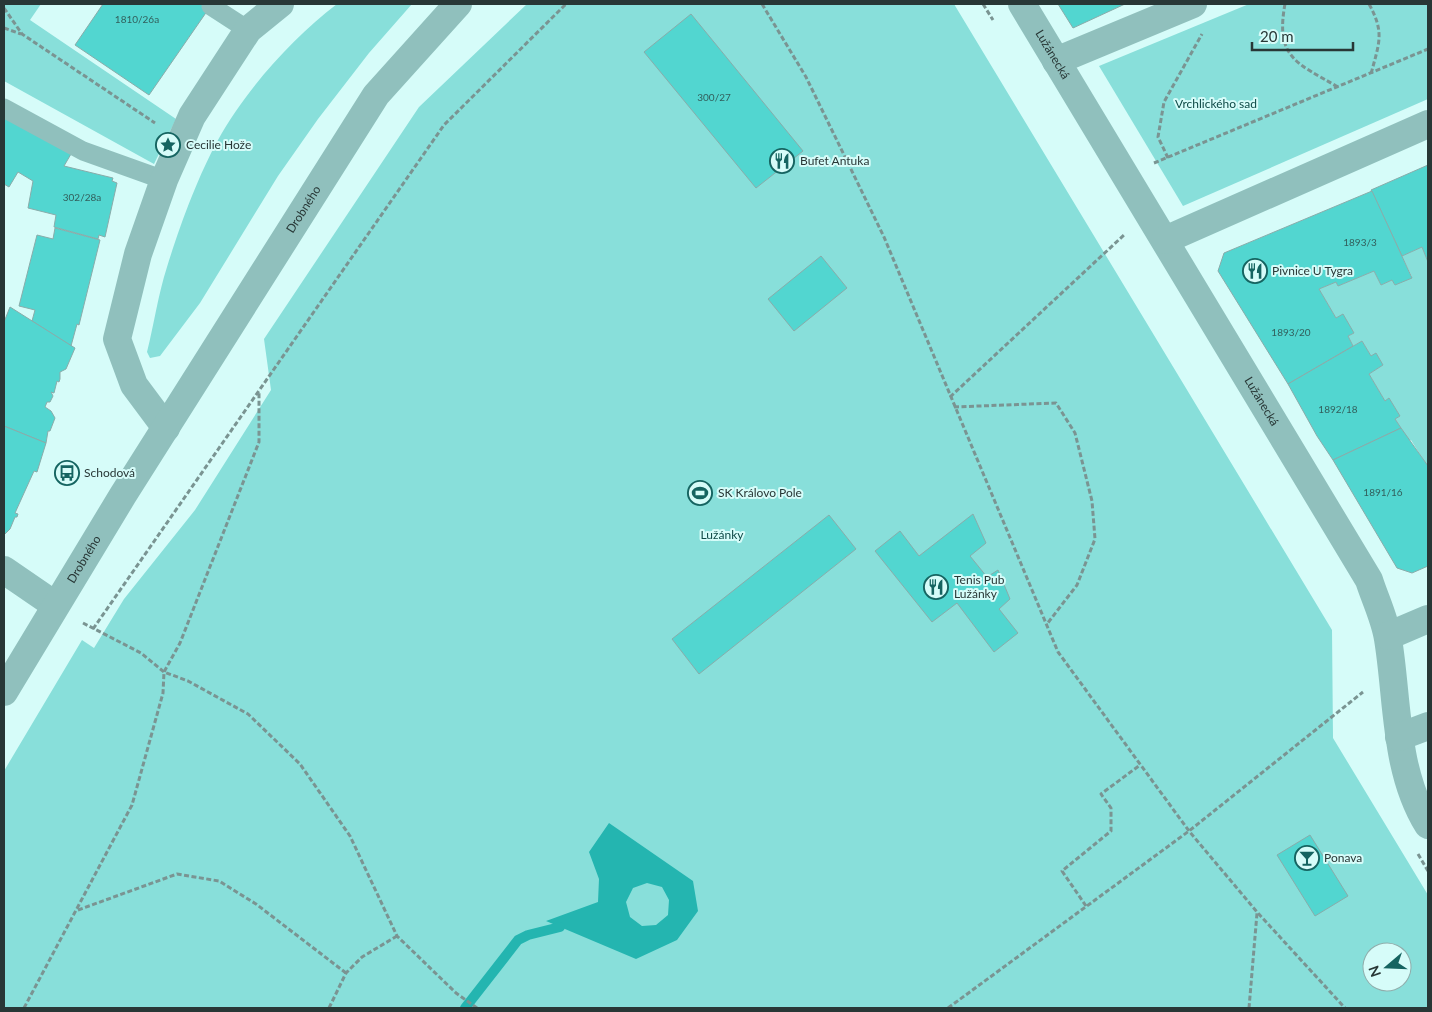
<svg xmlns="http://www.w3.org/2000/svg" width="1432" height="1012" font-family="Lato,sans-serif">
<rect width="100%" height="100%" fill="#d6fcf9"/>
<g fill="#88dfda" fill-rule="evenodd">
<path d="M4,4H41L30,20L176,119L154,164L4,81Z"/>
<path d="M337,4H412L369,53L318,119L278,176L200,303L160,356L150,358L147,352C154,324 158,295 167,267C179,228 198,176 218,140C245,91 292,38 337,4Z"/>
<path d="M527,4H954L1332,630L1333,738L1428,895V1008H4V771L82,640L94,648L124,599L195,510L271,390L264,339L419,107ZM1372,952H1402V982H1372Z"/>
<path d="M1249,4H1428V99L1183,206L1099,66Z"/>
<path d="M1422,247L1428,262L1427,466L1411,440L1409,441L1395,419L1400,416L1389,399L1385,401L1369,374L1383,365L1376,354L1371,356L1362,341L1353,346L1348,336L1354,333L1342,315L1336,318L1319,289L1336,282L1338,286L1374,271L1381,285L1392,280L1395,285L1412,277L1402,256Z"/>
</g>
<path fill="#24b5b0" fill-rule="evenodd" d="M609,823L693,881L698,911L677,940L636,959L546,921L598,902L599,879L589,852ZM647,883L662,887L669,900L668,915L656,925L642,926L630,917L626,902L633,888Z"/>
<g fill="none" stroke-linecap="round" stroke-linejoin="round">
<path stroke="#24b5b0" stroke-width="10" d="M465,1008L518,940L528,935L560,927"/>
</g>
<g fill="#52d6d0" stroke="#89acaa">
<path d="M103,4H212L149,95L75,45Z"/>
<path d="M1058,4H1125L1073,28Z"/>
<path d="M691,14L803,151L756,188L644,52Z"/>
<path d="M4,117L71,154L64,166L113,178L112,181L117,183L105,237L99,235L98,239L54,227L56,215L28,208L33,181L18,172L9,187L4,184Z"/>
<path d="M1428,165V262L1422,247L1402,256L1371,190Z"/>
<path d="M1372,191L1412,278L1395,285L1392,280L1381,285L1374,271L1338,286L1336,282L1319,289L1336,318L1343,314L1354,333L1348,336L1353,346L1288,384L1218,271L1224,253Z"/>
<path d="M55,228L100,240L79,325L77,324L71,346L32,321L35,310L19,306L37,235L53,239Z"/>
<path d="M821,256L847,288L794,331L768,299Z"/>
<path d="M10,307L75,348L66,369L60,372V379L59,382L57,381L54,393L51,392L53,396L50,402H47L45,407L51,411L55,418L50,431H48L46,443L4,426V322Z"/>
<path d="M1362,341L1371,356L1376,353L1383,365L1369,374L1385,401L1389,398L1400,416L1395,419L1401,428L1333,460L1317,436L1288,384Z"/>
<path d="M4,426L46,443L37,472L34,471L15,513L18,514L17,517H15L10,529L4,535Z"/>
<path d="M1401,428L1428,466V566L1412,573L1397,568L1333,460Z"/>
<path d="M973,514L986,543L970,556L987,577L998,570L1010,599L999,609L1018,633L994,652L957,603L932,622L875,551L900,531L919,556Z"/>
<path d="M829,515L856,549L699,674L672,639Z"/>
<path d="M1310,835L1348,896L1315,916L1277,855Z"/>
</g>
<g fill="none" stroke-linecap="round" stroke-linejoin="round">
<g stroke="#7a9492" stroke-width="3" stroke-dasharray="5 2.5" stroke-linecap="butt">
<path d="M762,4L806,77L884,237L1058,652L1189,831L1257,912L1345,1008"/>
<path d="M983,4L993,20"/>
<path d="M1285,4C1275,58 1297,63 1338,87"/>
<path d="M1369,4C1385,33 1379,43 1371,74"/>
<path d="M4,8L22,34L155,123"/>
<path d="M4,28L21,34"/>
<path d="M1168,158L1158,137L1164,102L1202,34"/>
<path d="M1154,163L1428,49"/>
<path d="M950,397L1124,235"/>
<path d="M954,407L1056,403L1075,433L1092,501L1095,539L1077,585L1047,624"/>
<path d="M83,623L141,653L164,672L188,681L248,714L300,764L350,836L397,936L456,993L477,1008"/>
<path d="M93,629L444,125L566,4"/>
<path d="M1418,854L1428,871"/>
<path d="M1086,906L1062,871L1111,831V808L1101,794L1140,765"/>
<path d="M78,910L177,874L219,881L256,904L346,973"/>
<path d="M24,1008L132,805L163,693L164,672L180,643L259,442V392"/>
<path d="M329,1008L346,973L362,957L397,936"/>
<path d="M948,1008L1189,831L1363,692"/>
<path d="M1249,1008L1257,913"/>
</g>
<g stroke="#90c0bd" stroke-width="19">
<path d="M211,6L248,30"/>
<path d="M4,108L83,151L164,180"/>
</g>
<g stroke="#90c0bd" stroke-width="28">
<path id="s1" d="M1022,4L1369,580C1375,599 1385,619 1388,639C1398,700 1394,770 1428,825"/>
<path d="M1056,61L1193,4"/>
<path d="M1165,240L1428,124"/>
<path d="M166,428L134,385L117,339L138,254L164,180L192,116L248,30L280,4"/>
<path d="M4,570L55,605"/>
<path d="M1388,636L1428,619"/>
<path d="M1399,737L1428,726"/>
</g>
<path stroke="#90c0bd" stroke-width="28" id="s2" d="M4,692L123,495L376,95L458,4"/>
</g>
<defs>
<symbol id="sight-ring" viewBox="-11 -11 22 22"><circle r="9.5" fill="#d6fcf9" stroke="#156461" stroke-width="1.5"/><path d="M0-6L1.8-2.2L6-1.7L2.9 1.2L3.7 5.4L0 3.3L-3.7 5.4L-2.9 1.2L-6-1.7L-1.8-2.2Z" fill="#156461"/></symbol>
<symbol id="restaurant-ring" viewBox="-11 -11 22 22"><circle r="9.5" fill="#d6fcf9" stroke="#156461" stroke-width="1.5"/><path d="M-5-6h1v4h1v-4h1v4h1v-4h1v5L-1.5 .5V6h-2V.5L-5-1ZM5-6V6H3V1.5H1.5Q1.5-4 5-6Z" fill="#156461"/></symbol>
<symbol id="bus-ring" viewBox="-11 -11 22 22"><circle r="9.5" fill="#d6fcf9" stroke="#156461" stroke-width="1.5"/><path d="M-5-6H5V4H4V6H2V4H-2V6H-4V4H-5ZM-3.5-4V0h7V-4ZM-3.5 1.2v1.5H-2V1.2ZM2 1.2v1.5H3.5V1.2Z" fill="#156461"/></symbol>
<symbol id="stadium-ring" viewBox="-11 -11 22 22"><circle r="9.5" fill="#d6fcf9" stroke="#156461" stroke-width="1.5"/><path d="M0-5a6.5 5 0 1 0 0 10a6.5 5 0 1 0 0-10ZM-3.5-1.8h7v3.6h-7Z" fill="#156461"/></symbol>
<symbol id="bar-ring" viewBox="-11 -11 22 22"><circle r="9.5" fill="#d6fcf9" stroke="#156461" stroke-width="1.5"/><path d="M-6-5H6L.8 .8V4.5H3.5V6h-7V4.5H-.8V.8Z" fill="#156461"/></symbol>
</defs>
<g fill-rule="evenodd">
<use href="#sight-ring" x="154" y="131" width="28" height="28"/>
<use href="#restaurant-ring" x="768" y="147" width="28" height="28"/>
<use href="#restaurant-ring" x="1241" y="257" width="28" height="28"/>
<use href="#bus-ring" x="53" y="459" width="28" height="28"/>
<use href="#stadium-ring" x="686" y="479" width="28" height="28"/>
<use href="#restaurant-ring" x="922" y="573" width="28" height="28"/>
<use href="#bar-ring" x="1293" y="844" width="28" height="28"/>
</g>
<g text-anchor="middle" stroke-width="4" stroke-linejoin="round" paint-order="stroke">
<g font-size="10" fill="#325f5c">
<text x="137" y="23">1810/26a</text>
<text x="714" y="101">300/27</text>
<text x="82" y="201">302/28a</text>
<text x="1360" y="246">1893/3</text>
<text x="1291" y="336">1893/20</text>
<text x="1338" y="413">1892/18</text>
<text x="1383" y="496">1891/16</text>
</g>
<g font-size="12" fill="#283736" stroke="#d6fcf9">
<text dy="4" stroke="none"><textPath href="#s1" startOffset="59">Lužánecká</textPath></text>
<text dy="4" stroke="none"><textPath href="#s2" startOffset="568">Drobného</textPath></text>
<text dy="4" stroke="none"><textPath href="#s1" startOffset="464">Lužánecká</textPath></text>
<text dy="4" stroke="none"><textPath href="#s2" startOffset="155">Drobného</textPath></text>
</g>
<g font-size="12" fill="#0d4946" stroke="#d6fcf9">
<text x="1216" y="108">Vrchlického sad</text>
<text x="722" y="539">Lužánky</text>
</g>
<g font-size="12" fill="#283736" stroke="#d6fcf9" text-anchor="start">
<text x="186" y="149">Cecilie Hože</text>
<text x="800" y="165">Bufet Antuka</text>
<text x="1272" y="275">Pivnice U Tygra</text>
<text x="84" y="477">Schodová</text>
<text x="718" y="497">SK Královo Pole</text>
<text x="954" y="584">Tenis Pub<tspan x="954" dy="14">Lužánky</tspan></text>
<text x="1324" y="862">Ponava</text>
</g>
</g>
<rect width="1432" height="1012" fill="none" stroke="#283736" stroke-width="10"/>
<g transform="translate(1387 967) rotate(251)"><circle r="24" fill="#d6fcf9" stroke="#90adab"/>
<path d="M0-4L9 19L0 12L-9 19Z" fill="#156461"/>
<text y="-8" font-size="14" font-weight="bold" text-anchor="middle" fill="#283736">N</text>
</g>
<path d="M1252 42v8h101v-8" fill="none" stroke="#283736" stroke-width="2.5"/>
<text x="1260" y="42" font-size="15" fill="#283736" stroke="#d6fcf9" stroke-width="4" paint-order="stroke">20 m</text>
</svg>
